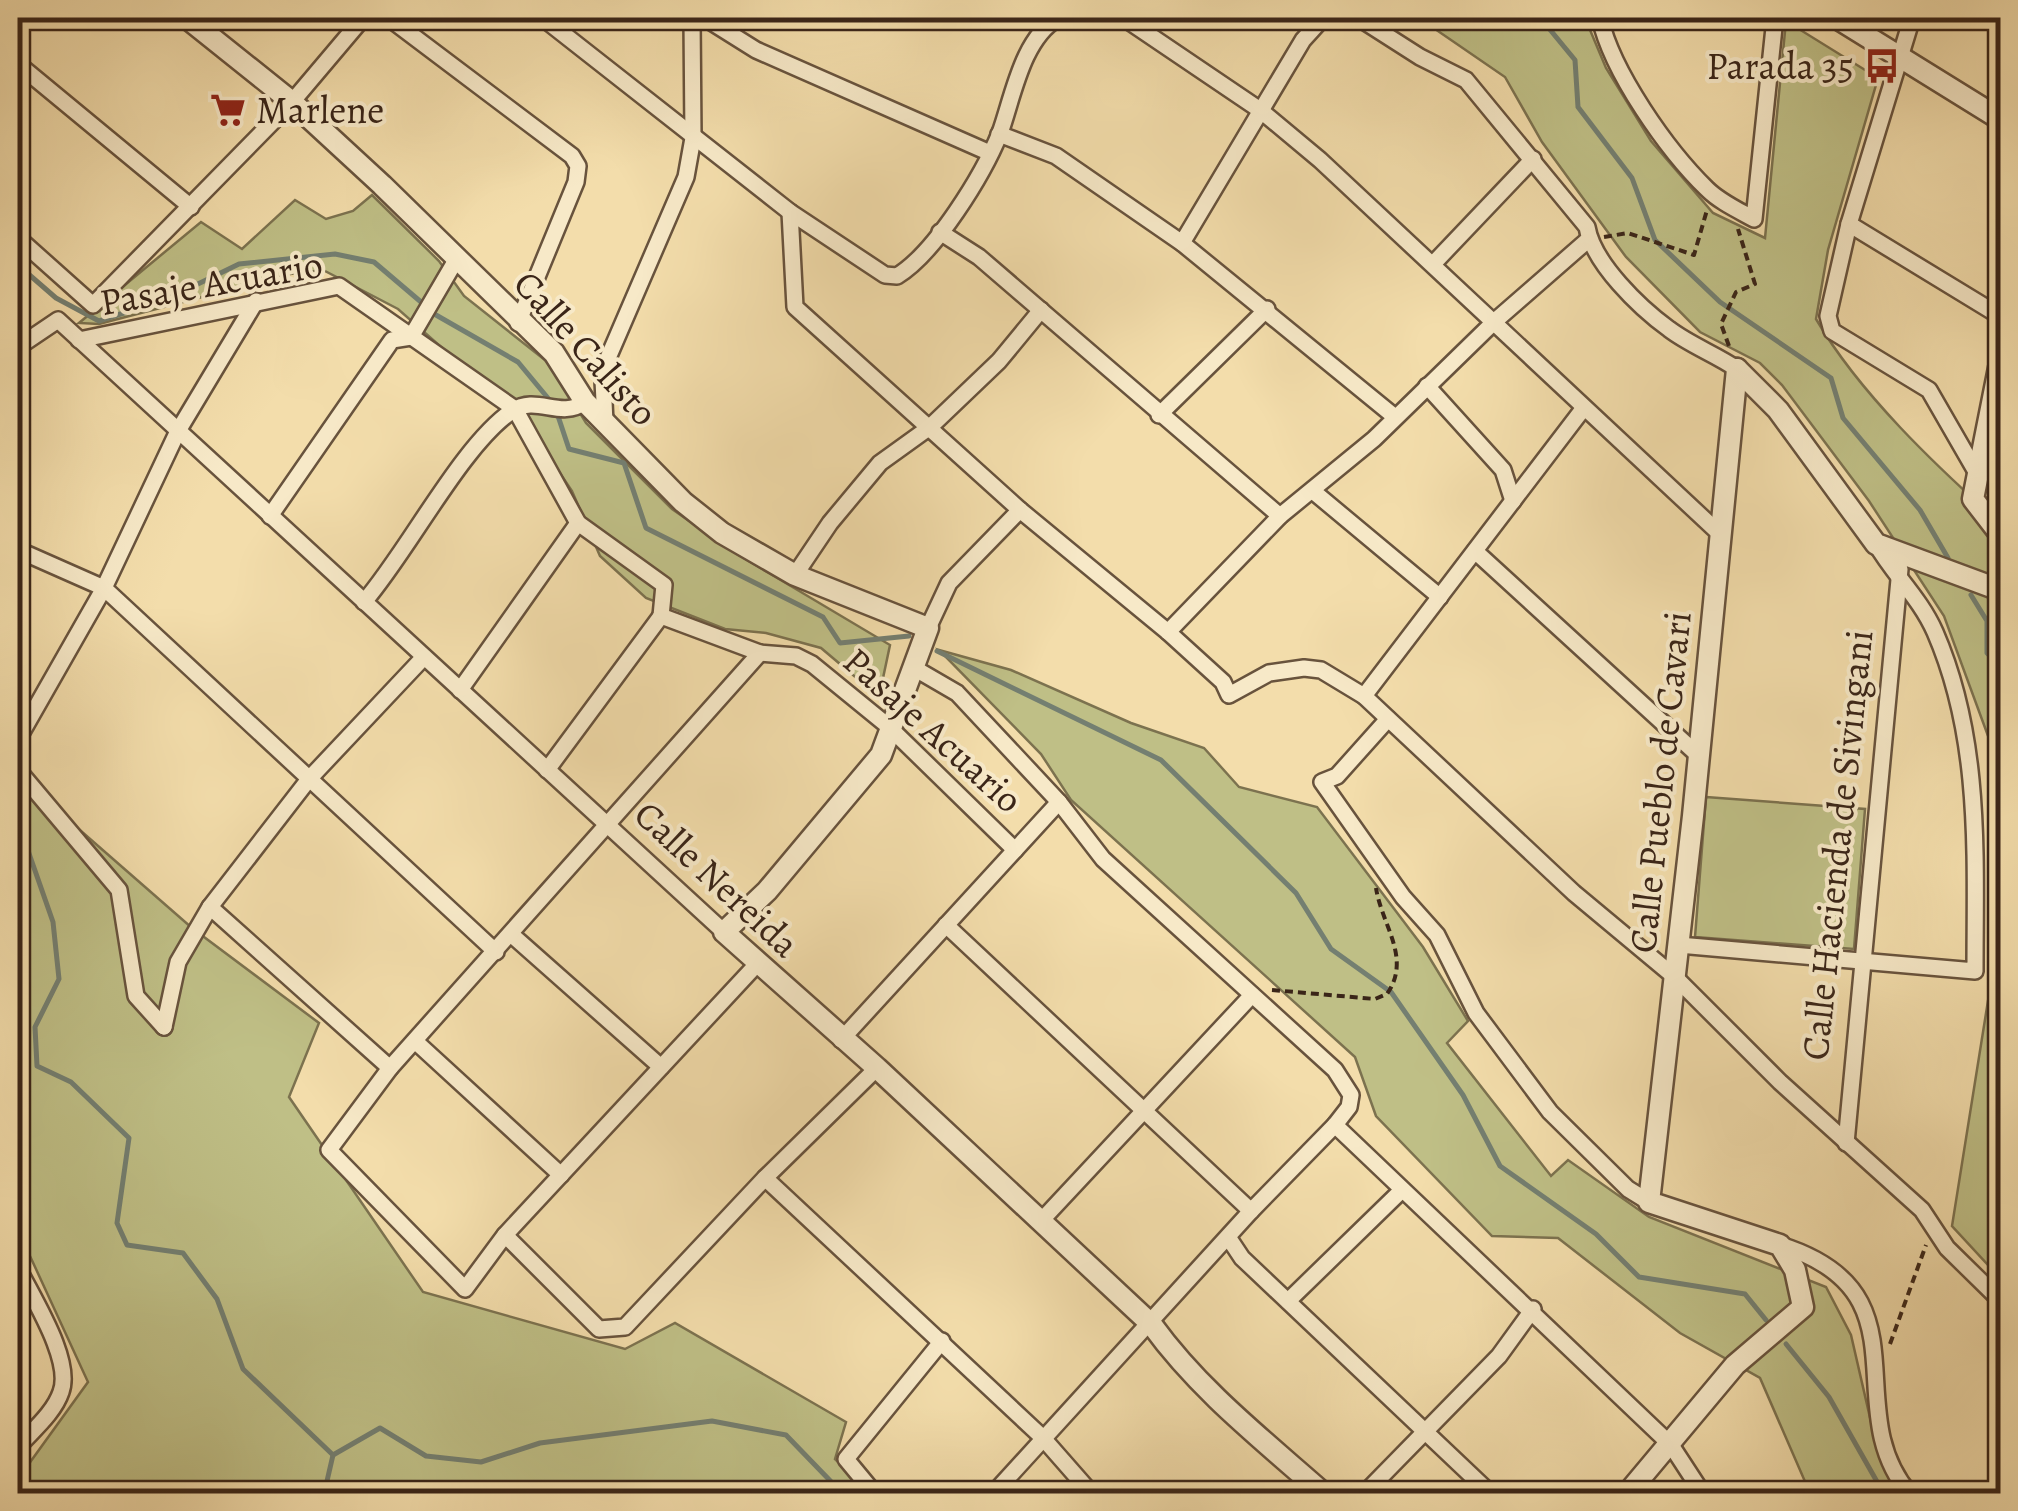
<svg xmlns="http://www.w3.org/2000/svg" width="2018" height="1511" font-family="Alegreya,serif">
<rect width="100%" height="100%" fill="#f3ddab"/>
<filter id="stains"><feTurbulence type="fractalNoise" baseFrequency=".002" numOctaves="4"/><feColorMatrix values="0 0 0 0 .2 0 0 0 0 .09 0 0 0 0 .02 0 0 0 .5 -.17"/></filter>
<radialGradient id="worn" r=".72"><stop offset=".6" stop-color="#630" stop-opacity="0"/><stop offset="1" stop-color="#630" stop-opacity=".3"/></radialGradient>
<g fill="#bfbf86" stroke="#7c724f" stroke-width="2.5">
<path d="M1419,18H1585L1606,68L1651,141L1713,213L1765,238L1786,21L1878,78L1828,250L1816,319C1860,394 1936,466 2000,523V1278L1952,1226L1995,957L1998,763L1944,616L1869,501L1782,385L1760,363L1700,332L1626,257L1542,142L1505,77Z"/>
<path d="M372,195L439,261L464,296L550,364L586,423L672,509L737,554L890,645L879,697L821,648L766,633L725,629L646,598L600,556L572,491L525,421L398,309L323,270L290,274L99,324L79,323L201,222L242,249L295,200L326,219L353,211Z"/>
<path d="M939,650L1011,670L1131,723L1204,748L1239,787L1317,807L1423,947L1468,1021L1447,1043L1551,1176L1568,1160L1649,1217L1826,1287L1851,1335L1877,1448L1896,1493H1810L1760,1378L1680,1333L1558,1238L1492,1236L1376,1116L1355,1057L1071,800L1041,754Z"/>
<path d="M18,776L192,928L319,1023L289,1097L423,1292L625,1349L675,1323L846,1422L835,1459L871,1493L18,1494V1479L88,1382L18,1230Z"/>
<path d="M1706,797L1865,809L1854,949L1695,937Z"/>
</g>
<g fill="none" stroke-linecap="round" stroke-linejoin="round">
<g stroke="#747f71" stroke-width="5">
<path d="M1532,18L1547,26L1575,60L1578,107L1632,178L1655,240L1720,302L1831,378L1843,418L1920,510L1948,558"/>
<path d="M18,265L56,298L99,321L167,299L239,264L335,254L374,262L421,302"/>
<path d="M436,315L518,362L552,403"/>
<path d="M557,413L569,449L624,463L646,528L823,617L840,643L909,636"/>
<path d="M1971,595L1987,621V653L2000,666"/>
<path d="M937,651L1161,760L1296,893L1331,949L1391,992L1463,1095L1500,1166L1596,1234L1639,1277L1745,1294L1766,1320"/>
<path d="M1991,661L2000,675"/>
<path d="M18,822L53,922L59,979L35,1027L37,1066L71,1082L129,1138L117,1223L127,1245L183,1253L217,1299L243,1369L333,1455L324,1494"/>
<path d="M1786,1344L1829,1397L1884,1494"/>
<path d="M333,1455L380,1428L426,1456L481,1462L540,1443L712,1421L786,1435L843,1494"/>
</g>
<defs>
<g id="minor">
<path d="M389,18L572,156L578,166L576,182L518,323"/>
<path d="M543,18L790,212L885,275L897,276C935,253 983,175 1000,133C1013,97 1022,39 1058,18"/>
<path d="M705,18L756,50L990,153"/>
<path d="M1124,18L1260,110L1320,160L1719,533"/>
<path d="M1359,18L1420,57L1466,80L1587,227C1593,263 1640,308 1669,329C1690,345 1715,354 1737,369"/>
<path d="M1600,18C1612,72 1667,150 1707,189C1720,202 1738,210 1754,219L1775,18"/>
<path d="M1912,18L1849,224L1828,316L1832,331L1929,390L1978,475"/>
<path d="M18,64L191,207"/>
<path d="M999,134L1056,156L1182,243L1395,417"/>
<path d="M790,212L795,307L1020,510L1168,632L1223,682L1229,695L1269,673L1304,668L1321,670L1364,696L1574,893L1676,978L1780,1082L1922,1210L1947,1248L2000,1300"/>
<path d="M1849,224L2000,316"/>
<path d="M940,232L979,257L1280,516"/>
<path d="M18,238L93,305L292,102L363,18"/>
<path d="M1182,243L1303,40L1323,18"/>
<path d="M1434,263L1533,159"/>
<path d="M411,337L456,260"/>
<path d="M79,340L339,286L515,409L578,523L664,585L661,616"/>
<path d="M18,347L58,320L724,932"/>
<path d="M1427,386L1503,470L1513,501"/>
<path d="M1159,415L1267,309"/>
<path d="M605,423L603,380L608,358L686,177L693,138L692,18"/>
<path d="M1314,492L1440,597"/>
<path d="M270,516L392,340L411,337"/>
<path d="M18,550L104,588L496,952"/>
<path d="M1475,551L1698,755"/>
<path d="M795,575L830,523L880,463L930,427L999,361L1041,310"/>
<path d="M364,602C409,550 461,446 512,411C537,394 560,420 585,402"/>
<path d="M661,616L760,653L796,656L812,664L888,726L1015,850"/>
<path d="M928,628L949,583L1020,510"/>
<path d="M1168,632L1280,516L1374,439L1495,321L1589,239"/>
<path d="M914,668L957,693L1059,802L1103,859L1335,1070L1351,1095L1349,1107L1335,1125L1251,1211L993,1494"/>
<path d="M460,690L578,523"/>
<path d="M1364,696L1583,409"/>
<path d="M1388,719L1337,776L1322,782L1403,897L1437,935L1476,1013L1550,1112L1628,1189L1649,1202"/>
<path d="M18,739L104,588L178,431L256,301"/>
<path d="M18,770L119,890L136,996L164,1027"/>
<path d="M547,770L661,616"/>
<path d="M210,907L390,1068"/>
<path d="M946,925L1251,1211"/>
<path d="M512,935L661,1067"/>
<path d="M1679,945L1975,971C1975,857 1982,740 1935,632C1920,598 1894,575 1876,544"/>
<path d="M758,963L505,1235L465,1289L329,1150L390,1068L760,653"/>
<path d="M164,1027L178,962L210,907L309,779L424,657"/>
<path d="M841,1040L1059,802"/>
<path d="M415,1041L561,1175"/>
<path d="M1335,1125L1671,1445L1703,1494"/>
<path d="M1846,1143L1900,569"/>
<path d="M765,1178L1042,1437L1092,1494"/>
<path d="M1040,1222L1252,995"/>
<path d="M505,1235L599,1329L625,1327L765,1178L877,1068"/>
<path d="M1228,1237L1242,1258L1491,1494"/>
<path d="M1780,1245C1931,1292 1836,1408 1910,1494"/>
<path d="M18,1268C32,1297 73,1360 61,1392C54,1413 32,1431 18,1447"/>
<path d="M1288,1301L1402,1190"/>
<path d="M875,1494L846,1459L942,1341"/>
<path d="M1364,1494L1499,1356L1533,1309"/>
</g>
<g id="tertiary">
<path d="M187,18L292,102L382,185L554,353L585,402L683,502L722,533L795,575L928,628L881,755L767,891L724,932L877,1068L1152,1325C1199,1390 1263,1440 1324,1494"/>
<path d="M1837,18L2000,119"/>
<path d="M2000,363L1973,499L2000,534"/>
<path d="M1737,369L1778,410L1876,544L2000,590"/>
<path d="M1627,1494L1735,1365L1803,1307L1795,1270L1780,1245L1649,1202L1693,816L1737,369"/>
</g>
</defs>
<use href="#minor" stroke="#68533d" stroke-width="20"/>
<use href="#tertiary" stroke="#68533d" stroke-width="25"/>
<g stroke="#3a2518" stroke-width="4" stroke-dasharray="8 5" stroke-linecap="butt">
<path d="M1604,237L1628,233L1694,255L1707,210"/>
<path d="M1729,346L1721,324L1736,292L1755,284L1738,229"/>
<path d="M1272,990L1375,999L1387,994C1412,958 1382,926 1376,888"/>
<path d="M1890,1344L1926,1245"/>
</g>
<use href="#minor" stroke="#f7e9c8" stroke-width="15"/>
<use href="#tertiary" stroke="#f7e9c8" stroke-width="20"/>
</g>
<defs>
<symbol id="bus-bare" viewBox="-9 -9 18 18"><path d="M-5-6H5V4H4V6H2V4H-2V6H-4V4H-5ZM-3.5-4V0h7V-4ZM-3.5 1.2v1.5H-2V1.2ZM2 1.2v1.5H3.5V1.2Z" fill="#8f2418" stroke="#f7e9c8" stroke-width="2.5" paint-order="stroke"/></symbol>
<symbol id="supermarket-bare" viewBox="-9 -9 18 18"><path d="M-6-5.5h2.5l.6 2H6L4.5 2H-2.5L-4.4-4H-6ZM-1.5 3.2a1.3 1.3 0 1 0 .1 0ZM3 3.2a1.3 1.3 0 1 0 .1 0Z" fill="#8f2418" stroke="#f7e9c8" stroke-width="2.5" paint-order="stroke"/></symbol>
</defs>
<g fill-rule="evenodd">
<use href="#bus-bare" x="1857" y="41" width="50" height="50"/>
<use href="#supermarket-bare" x="203" y="85" width="50" height="50"/>
</g>
<g text-anchor="middle" stroke-width="8" stroke-linejoin="round" paint-order="stroke">
<g font-size="38" fill="#3a2518" stroke="#f7e9c8" text-anchor="end">
<text x="1854" y="79">Parada 35</text>
<text x="256" y="123" text-anchor="start">Marlene</text>
</g>
<g font-size="38" fill="#3a2518" stroke="#f7e9c8">
<text transform="translate(211 283) rotate(-10)" y="13">Pasaje Acuario</text>
<text transform="translate(586 348) rotate(48)" y="13">Calle Calisto</text>
<text transform="translate(933 730) rotate(42)" y="13">Pasaje Acuario</text>
<text transform="translate(1660 782) rotate(-84)" y="13">Calle Pueblo de Cavari</text>
<text transform="translate(1837 845) rotate(-84)" y="13">Calle Hacienda de Sivingani</text>
<text transform="translate(717 879) rotate(43)" y="13">Calle Nereida</text>
</g>
</g>
<rect width="2018" height="1511" fill="none" stroke="#f3ddab" stroke-width="60"/>
<rect x="20" y="20" width="1978" height="1471" fill="none" stroke="#3a2518" stroke-width="5"/>
<rect x="30" y="30" width="1958" height="1451" fill="none" stroke="#3a2518" stroke-width="2.5"/>
<rect width="100%" height="100%" filter="url(#stains)"/>
<rect width="100%" height="100%" fill="url(#worn)"/>
</svg>
